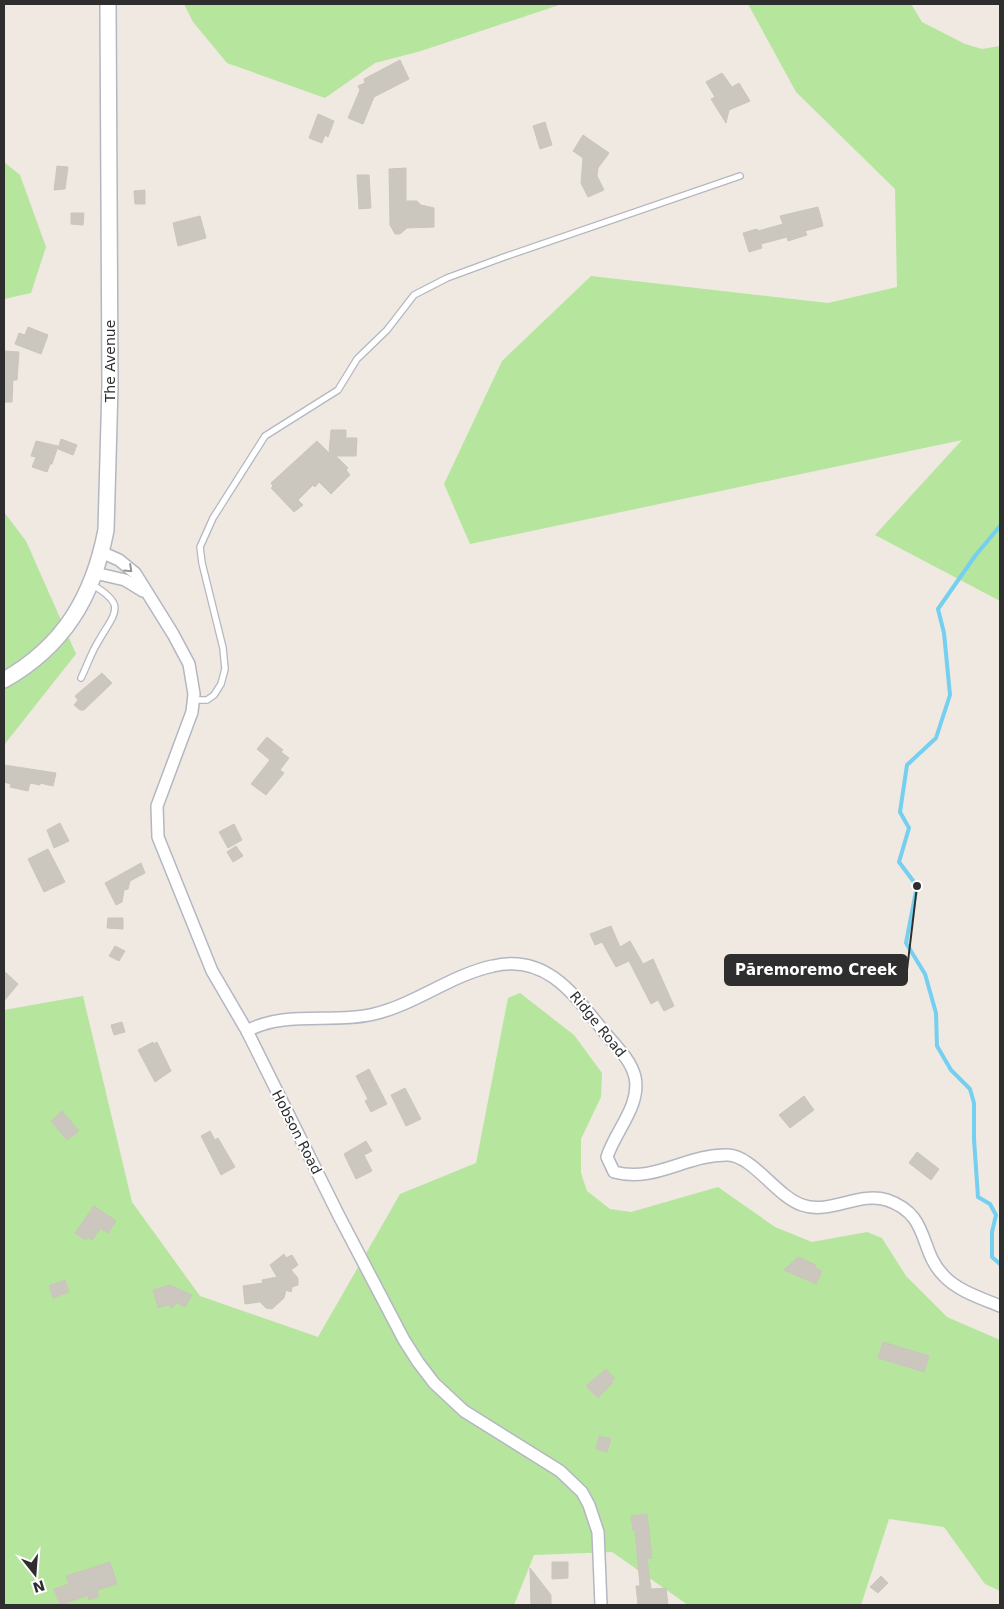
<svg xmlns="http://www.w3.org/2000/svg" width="1004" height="1609" font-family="'DejaVu Sans',sans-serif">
<rect width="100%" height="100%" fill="#efe9e1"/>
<g fill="#b6e59e">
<path d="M184,4H562L421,51L375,63L325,98L227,63L193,22Z"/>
<path d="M748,4H911L922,22L965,44L982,49L1000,46V601L875,535L962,440L470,544L444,484L502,361L591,276L828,303L897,287L895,189L796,92Z"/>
<path d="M4,162L20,175L46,247L31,293L4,299Z"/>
<path d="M4,512L26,541L76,654L4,745Z"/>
<path d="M520,993L574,1035L602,1073L601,1097L581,1139V1173L587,1191L610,1209L631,1212L718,1187L775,1227L812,1242L867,1232L882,1238L906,1276L947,1317L1000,1340V1591L985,1584L944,1527L889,1519L861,1605H688L612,1552L534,1555L514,1605H4V1010L83,996L132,1202L200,1296L318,1337L400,1194L476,1163L508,998Z"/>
</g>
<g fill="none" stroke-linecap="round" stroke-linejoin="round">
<path stroke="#75cff0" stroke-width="4" d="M1000,526L975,556L938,609L944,633L950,695L936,738L907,765L900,812L909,828L899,862L917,886L906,943L925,974L936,1013L937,1046L951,1070L970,1089L974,1103V1139L978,1197L990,1204L996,1215L992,1232V1257L1000,1264"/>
</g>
<g fill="#cbc7bf" stroke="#cbc5ba">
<path d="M400,60L409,79L374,97L363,124L348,118L360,90L358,86L365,83L364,79Z"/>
<path d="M722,73L732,87L739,83L750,101L729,110L726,123L711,99L715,97L706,82Z"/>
<path d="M318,114L334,121L328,137L325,135L322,143L309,138Z"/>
<path d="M545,122L552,145L540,149L533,126Z"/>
<path d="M583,135L609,153L598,168L597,176L604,190L588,197L581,183L583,158L573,151Z"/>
<path d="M57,166L68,167L65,189L54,190Z"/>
<path d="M406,168V201H417L421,205L434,208V227L407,228L400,234H395L390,225L389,169Z"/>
<path d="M357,175H369L371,208L359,209Z"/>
<path d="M145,190V204H135L134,191Z"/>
<path d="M818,207L823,226L805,231L807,235L788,241L787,237L761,244L762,248L749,252L743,233L757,229L758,231L783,224L780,216Z"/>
<path d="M71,213H84L83,225L71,224Z"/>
<path d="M200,216L206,238L178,246L173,223Z"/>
<path d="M28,327L48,335L41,354L15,344L19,333L25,335Z"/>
<path d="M4,351L19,352L17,380H13L12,402H4Z"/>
<path d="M331,430H346V438H357L356,456H336L348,468L346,470L350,475L331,494L319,482L315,487L313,485L298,500L303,505L294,512L271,488L273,486L271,483L317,441L329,453Z"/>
<path d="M61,439L77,445L73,455L58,449Z"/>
<path d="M36,441L58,446L52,464H50L47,472L32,467L36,457L31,456Z"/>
<path d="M102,673L112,683L84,710H80L74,705L78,700L75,696Z"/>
<path d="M267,737L283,750L281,752L289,758L280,770L284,773L266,795L251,784L270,760L257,749Z"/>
<path d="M4,765L56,773L53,786L40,783V785L30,783L28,791L10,787L11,784L4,782Z"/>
<path d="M60,823L69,841L54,848L47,830Z"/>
<path d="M234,824L242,840L228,848L219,832Z"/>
<path d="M236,846L243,856L233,862L227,852Z"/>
<path d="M48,849L65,882L44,892L28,859Z"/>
<path d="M141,863L145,873L130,881L128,889L124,890L122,902L116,905L105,883Z"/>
<path d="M108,918H123V929L107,928Z"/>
<path d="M611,926L620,947L630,941L643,964L653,959L674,1006L664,1011L658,1000L651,1004L629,961L616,967L602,942L595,945L590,934Z"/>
<path d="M115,946L125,951L119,961L109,956Z"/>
<path d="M4,971L18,984L4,1001Z"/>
<path d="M122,1022L125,1032L114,1035L111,1025Z"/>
<path d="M153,1042L154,1044L157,1042L171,1071L155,1082L138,1050Z"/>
<path d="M369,1069L387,1104L371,1112L365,1101L368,1099L356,1076Z"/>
<path d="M405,1088L421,1119L406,1126L391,1095Z"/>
<path d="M804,1096L814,1110L790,1128L779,1115Z"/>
<path d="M62,1111L79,1131L67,1140L51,1121Z"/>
<path d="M210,1131L215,1140L218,1138L235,1167L221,1175L201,1136Z"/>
<path d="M366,1141L372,1151L364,1155L372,1171L356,1179L344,1154Z"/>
<path d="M917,1152L939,1169L931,1180L909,1163Z"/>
<path d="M94,1206L116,1221L108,1233L101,1228L92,1240L88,1237L86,1240L75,1233Z"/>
<path d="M284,1254L286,1258L292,1255L298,1265L291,1270L298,1278V1285L292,1287L291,1292L286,1290L284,1298L272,1309L266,1308L260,1302L245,1304L243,1286L263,1283L262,1280L277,1277L270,1265Z"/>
<path d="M798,1257L816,1265L814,1267L822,1271L816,1284L784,1270Z"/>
<path d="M65,1280L69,1292L53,1298L49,1286Z"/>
<path d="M170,1285L192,1295L185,1307L177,1303L172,1308L168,1305L158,1308L153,1290Z"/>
<path d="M883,1342L929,1356L924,1372L878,1358Z"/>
<path d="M606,1369L615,1378L611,1381L613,1383L598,1398L586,1386Z"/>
<path d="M599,1436L611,1439L607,1452L596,1449Z"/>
<path d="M647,1514L652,1558L647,1559L651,1589L666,1588L668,1605H638L636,1586H640L635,1530H633L631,1516Z"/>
<path d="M110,1562L117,1584L97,1590L99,1597L89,1600L88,1595L60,1605L54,1589L69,1584L66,1576Z"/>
<path d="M552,1562H568V1578L552,1579Z"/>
<path d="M530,1568L551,1595V1605H531Z"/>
<path d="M881,1576L888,1583L878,1593L870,1587Z"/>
</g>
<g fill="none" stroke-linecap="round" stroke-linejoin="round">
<defs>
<g id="lane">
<path d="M81,678C87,666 91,653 98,642C115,612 128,605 91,584"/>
<path d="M193,700H207L214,695L221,684L225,669L223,648L202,563L200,547L213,518L265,436L338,390L357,359L387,330L414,295L447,278L504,257L740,176"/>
</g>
<g id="street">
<path d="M101,552L119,560L135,573L173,634L189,664L194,694L192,712L157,806L158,837L212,971L247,1031L339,1216L404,1340L418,1362L434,1383L464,1411L560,1471L582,1492L589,1505L598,1532L601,1605"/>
<path d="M95,573L125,580L143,591"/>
<path d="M247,1031C285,1010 333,1024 374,1014C416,1004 451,975 493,966C547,953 575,996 605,1033C616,1046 631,1060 635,1077C641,1106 615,1131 607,1157L614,1172C656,1183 686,1154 728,1155C753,1156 776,1196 802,1205C830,1215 859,1191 887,1200C931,1215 918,1250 944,1276C958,1291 981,1298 1000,1306"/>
</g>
<path id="secondary" d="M4,680C64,646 93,597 106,530L110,386L108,4"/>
</defs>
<use href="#lane" stroke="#b4b7c1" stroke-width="8"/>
<use href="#street" stroke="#b4b7c1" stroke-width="14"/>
<use href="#secondary" stroke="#b4b7c1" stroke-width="18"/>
<use href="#lane" stroke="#fff" stroke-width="5.5"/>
<use href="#street" stroke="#fff" stroke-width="11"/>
<use href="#secondary" stroke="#fff" stroke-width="15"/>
</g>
<defs><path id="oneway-chevron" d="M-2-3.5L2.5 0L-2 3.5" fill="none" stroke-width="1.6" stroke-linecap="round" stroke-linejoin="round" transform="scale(1.25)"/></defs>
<use stroke="#969696" href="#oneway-chevron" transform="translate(129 569) rotate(43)"/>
<g text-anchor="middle" stroke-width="4" stroke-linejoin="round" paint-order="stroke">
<g font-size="14" fill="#2e2e2e" stroke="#fff">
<text transform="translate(110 361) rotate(-90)" y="5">The Avenue</text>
<text transform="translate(598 1024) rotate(51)" y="5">Ridge Road</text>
<text transform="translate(297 1132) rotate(63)" y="5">Hobson Road</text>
</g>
</g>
<path fill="none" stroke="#2e2e2e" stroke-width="2" d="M917 886L907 970"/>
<circle fill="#2e2e2e" stroke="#fff" stroke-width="2" cx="917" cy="886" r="5"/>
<rect fill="#2e2e2e" stroke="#2e2e2e" stroke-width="2" x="725" y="955" width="182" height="30" rx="5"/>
<g font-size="15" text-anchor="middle" font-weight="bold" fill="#fff">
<text x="816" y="975">Pāremoremo Creek</text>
</g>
<rect width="1004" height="1609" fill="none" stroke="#2e2e2e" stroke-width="10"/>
<g transform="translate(35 1574) rotate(163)" stroke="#ffffff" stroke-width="4" paint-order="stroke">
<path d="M0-4L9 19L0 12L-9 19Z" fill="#2e2e2e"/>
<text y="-8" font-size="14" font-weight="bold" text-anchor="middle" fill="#2e2e2e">N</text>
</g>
</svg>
